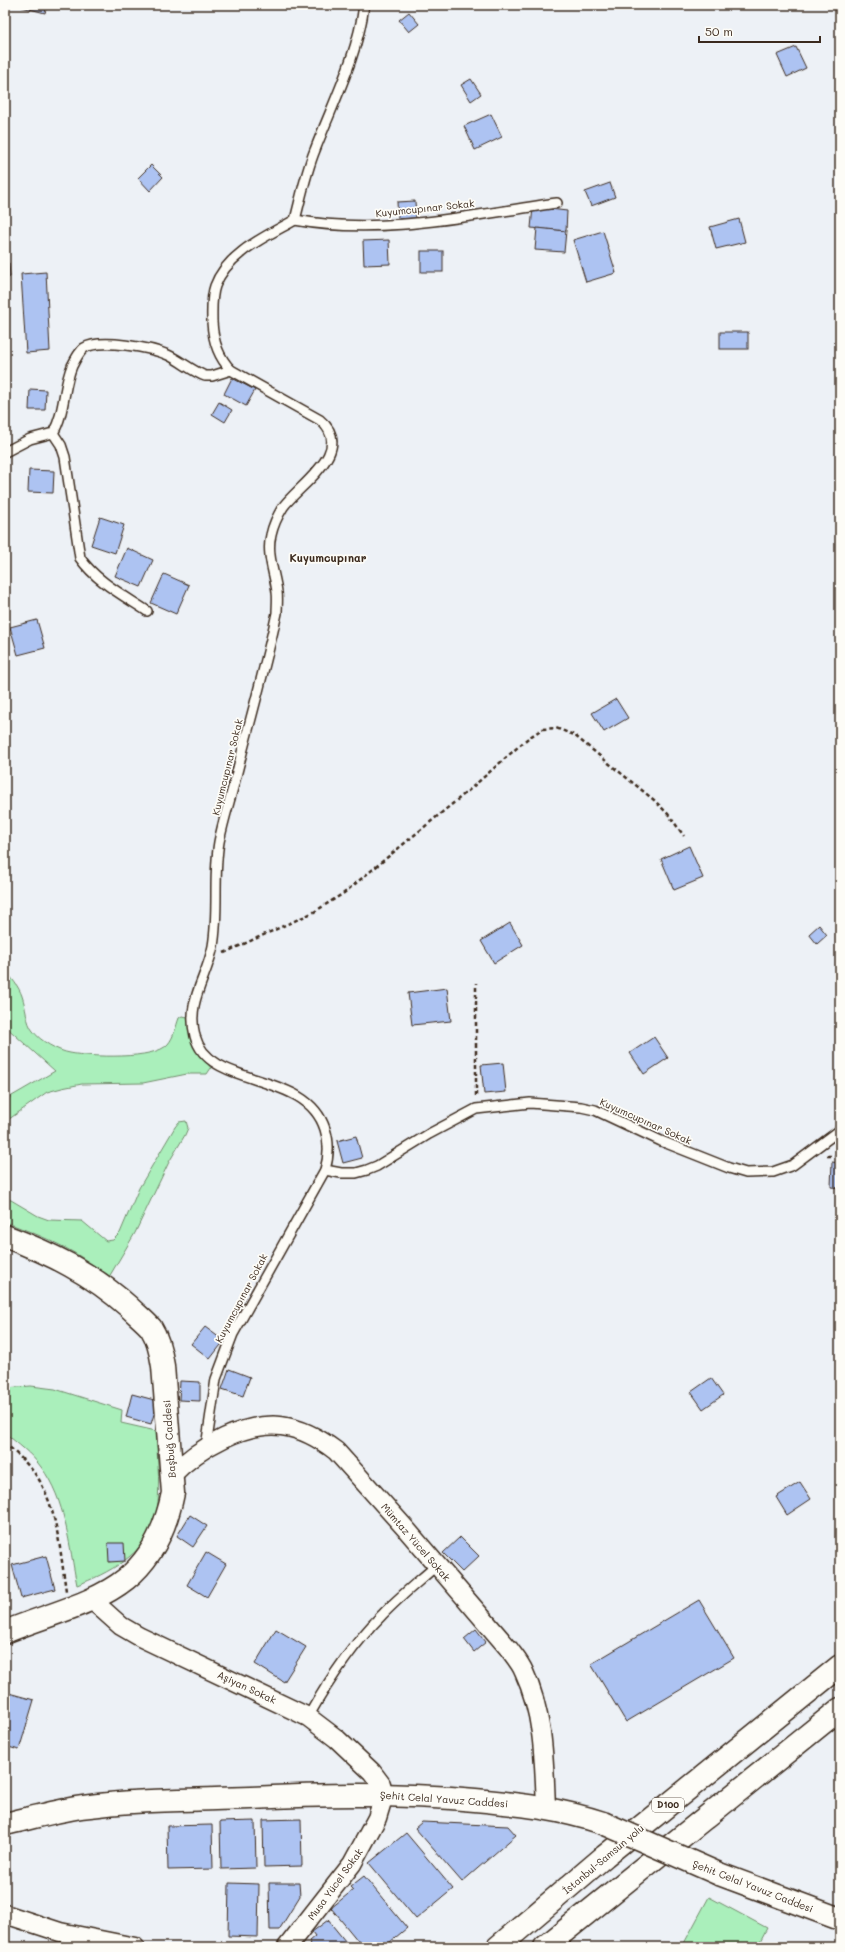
<svg xmlns="http://www.w3.org/2000/svg" width="845" height="1952" font-family="Mali,sans-serif">
<rect width="100%" height="100%" fill="#edf1f6"/>
<filter id="ink" filterUnits="userSpaceOnUse"><feTurbulence type="fractalNoise" baseFrequency=".025" numOctaves="2"/><feDisplacementMap in="SourceGraphic" scale="8" xChannelSelector="R" yChannelSelector="G"/><feConvolveMatrix kernelMatrix="1 2 1 2 8 2 1 2 1" color-interpolation-filters="sRGB"/></filter>
<g filter="url(#ink)">
<g fill="#aaefbb" stroke="#728c6c">
<path d="M5,971C12,978 19,987 22,996C26,1007 26,1023 33,1031C40,1041 58,1051 70,1053C90,1057 155,1060 168,1044C174,1037 176,1026 179,1018L182,1016L188,1017C191,1043 195,1048 211,1068L207,1074H187L143,1083L82,1084L62,1088L47,1092L5,1122V1100L55,1071L5,1026Z"/>
<path d="M186,1121L188,1128L185,1135L169,1162L135,1233L109,1277C74,1249 47,1238 5,1222V1199L11,1200L38,1216L49,1220L82,1221L106,1241L113,1240L120,1233L139,1188L175,1127L179,1122Z"/>
<path d="M31,1386L55,1389L122,1410L121,1423L156,1431C157,1458 162,1495 155,1521C145,1554 107,1574 77,1585C69,1546 66,1500 41,1467C31,1453 18,1444 5,1433V1388Z"/>
<path d="M709,1897L767,1928L757,1947H682Z"/>
</g>
<g fill="#adc3f2" stroke="#3b2a1e">
<path d="M22,5H47L45,13L22,7Z"/>
<path d="M409,12L419,24L409,32L399,20Z"/>
<path d="M796,47L806,68L787,77L777,55Z"/>
<path d="M471,79L481,94L471,101L461,85Z"/>
<path d="M491,114L502,137L475,150L464,126Z"/>
<path d="M151,165L163,177L150,191L138,178Z"/>
<path d="M610,183L615,197L591,206L585,192Z"/>
<path d="M415,201L416,218L398,219L397,202Z"/>
<path d="M533,207L567,211L566,231L531,228Z"/>
<path d="M739,219L745,242L716,249L710,227Z"/>
<path d="M537,228L566,231L564,252L535,250Z"/>
<path d="M603,231L616,273L586,282L573,240Z"/>
<path d="M389,240L390,264L364,265L363,241Z"/>
<rect x="421" y="251" width="22" height="21"/>
<path d="M9,263L10,277L5,278V264Z"/>
<path d="M46,272L50,351L26,353L21,274Z"/>
<rect x="720" y="332" width="28" height="17"/>
<path d="M232,378L255,390L246,406L224,394Z"/>
<path d="M30,389L46,390L45,410H29Z"/>
<path d="M219,402L232,410L225,422L212,414Z"/>
<path d="M29,470L54,471L53,493L28,492Z"/>
<path d="M100,517L124,525L115,553L91,545Z"/>
<path d="M127,548L153,560L141,587L115,576Z"/>
<path d="M164,574L189,585L176,614L151,603Z"/>
<path d="M37,620L45,648L18,655L10,627Z"/>
<path d="M616,699L628,718L604,732L592,713Z"/>
<path d="M689,846L703,878L674,890L661,859Z"/>
<path d="M510,923L523,945L494,963L481,941Z"/>
<path d="M819,925L827,935L817,944L809,934Z"/>
<path d="M447,988L451,1021L412,1025L408,993Z"/>
<path d="M654,1037L668,1058L644,1074L630,1053Z"/>
<path d="M503,1063L506,1092L484,1094L481,1065Z"/>
<path d="M356,1136L362,1158L343,1163L337,1141Z"/>
<path d="M832,1162L840,1163V1188L831,1187Z"/>
<path d="M205,1327L224,1341L210,1359L191,1344Z"/>
<path d="M229,1369L250,1377L243,1396L222,1389Z"/>
<path d="M711,1378L723,1395L703,1409L691,1392Z"/>
<path d="M180,1381L200,1382V1401L179,1400Z"/>
<path d="M132,1394L158,1401L151,1424L126,1417Z"/>
<path d="M800,1482L811,1499L787,1515L776,1497Z"/>
<path d="M190,1515L207,1526L193,1547L177,1536Z"/>
<path d="M460,1537L479,1556L462,1572L443,1553Z"/>
<path d="M108,1543H124L125,1561L109,1562Z"/>
<path d="M206,1552L226,1564L207,1597L187,1585Z"/>
<path d="M46,1556L55,1589L21,1598L12,1565Z"/>
<path d="M699,1600L734,1658L626,1722L591,1664Z"/>
<path d="M276,1629L306,1647L284,1682L255,1664Z"/>
<path d="M476,1629L486,1642L474,1652L464,1639Z"/>
<path d="M5,1692L34,1700L19,1750L5,1746Z"/>
<path d="M301,1819L302,1866L264,1867L263,1820Z"/>
<path d="M255,1821L256,1868L221,1869L220,1822Z"/>
<path d="M422,1822L508,1826L516,1835L462,1882L415,1828Z"/>
<path d="M212,1825L213,1869L168,1870L167,1826Z"/>
<path d="M406,1833L453,1889L416,1919L369,1863Z"/>
<path d="M364,1876L407,1928L384,1947H363L331,1908L353,1890L350,1887Z"/>
<path d="M229,1883L259,1884L258,1937L228,1936Z"/>
<path d="M269,1883H299L300,1896L279,1930H270Z"/>
<path d="M328,1920L350,1947H307L311,1944L309,1941L315,1936L312,1932Z"/>
</g>
<g fill="none" stroke-linecap="round" stroke-linejoin="round">
<defs>
<g id="lane">
<path d="M295,220C381,236 471,215 557,203"/>
<path d="M53,433L61,445L65,457L80,558C97,582 123,595 147,611"/>
<path d="M5,452L30,439L53,433C65,413 63,387 72,366C75,360 79,352 84,348C100,338 152,348 168,355C181,361 192,371 205,376H212L231,370"/>
<path d="M325,1170L341,1173H356L367,1170L377,1166L429,1134L476,1109L530,1103L581,1107L595,1110L661,1141L729,1168L746,1173L773,1172L793,1165L840,1130"/>
<path d="M206,1447L216,1379L233,1334L325,1170C329,1156 330,1144 325,1129C306,1069 209,1090 195,1036C186,1001 207,978 213,946C219,911 213,877 219,842C223,821 230,800 235,780C249,724 265,669 277,613C277,606 278,599 277,592C275,574 266,554 271,535C273,526 278,515 283,507C300,484 356,450 320,420L231,370C218,357 213,340 212,322C212,310 211,297 215,286C227,253 267,236 295,220C301,197 306,172 315,150C333,103 358,55 364,5"/>
<path d="M308,1717C329,1680 352,1645 382,1615C399,1597 418,1582 437,1565"/>
</g>
<g id="street">
<path d="M171,1476C187,1459 203,1448 224,1438C267,1418 298,1422 336,1451L406,1529L509,1649C514,1656 521,1664 524,1672C544,1715 544,1761 546,1807"/>
<path d="M92,1600L121,1626L140,1637L308,1717L337,1739L372,1772L381,1784L384,1795L377,1818L352,1864L287,1947"/>
<path d="M5,1914L60,1932L135,1947"/>
</g>
<g id="secondary">
<path d="M5,1236C52,1254 91,1273 129,1307C136,1314 145,1321 151,1328C158,1339 161,1353 163,1366L173,1493C152,1596 87,1599 5,1632"/>
<path d="M5,1824C31,1818 56,1811 82,1807C138,1799 195,1800 251,1798C326,1794 401,1793 475,1800C519,1804 561,1809 603,1823"/>
<path d="M719,1874L840,1919"/>
</g>
<g id="highway">
<path d="M498,1947L605,1856L840,1666"/>
<path d="M545,1947L840,1709"/>
</g>
</defs>
<use href="#lane" stroke="#3b2a1e" stroke-width="12"/>
<use href="#street" stroke="#3b2a1e" stroke-width="21"/>
<use href="#secondary" stroke="#3b2a1e" stroke-width="25"/>
<use href="#highway" stroke="#3b2a1e" stroke-width="25"/>
<g stroke="#3b2a1e" stroke-width="2.5" stroke-dasharray="4 3" stroke-linecap="butt">
<path d="M224,953L314,912L344,893L468,791L527,739L542,729L556,728L574,735L654,800L668,814L684,836"/>
<path d="M476,1096V983"/>
<path d="M827,1156H840"/>
<path d="M5,1443C18,1455 34,1469 42,1485C58,1517 61,1556 66,1591"/>
</g>
<use href="#lane" stroke="#fdfcf7" stroke-width="9"/>
<use href="#street" stroke="#fdfcf7" stroke-width="18"/>
<use href="#secondary" stroke="#fdfcf7" stroke-width="22"/>
<use href="#highway" stroke="#fdfcf7" stroke-width="22"/>
<defs>
<path id="secondary-bridge" d="M603,1823L719,1874"/>
</defs>
<use href="#secondary-bridge" stroke="#3b2a1e" stroke-width="25" stroke-linecap="butt"/>
<use href="#secondary-bridge" stroke="#fdfcf7" stroke-width="22"/>
</g>
</g>
<g text-anchor="middle" stroke-width="3.5" stroke-linejoin="round" paint-order="stroke">
<rect fill="#fdfcf7" stroke="#75695f" stroke-width="1" x="652" y="1798" width="32" height="14" rx="3"/>
<g font-size="9" font-weight="bold" fill="#3b2a1e">
<text x="668" y="1808">D100</text>
</g>
<g font-size="10" fill="#3b2a1e" stroke="#fdfcf7">
<text transform="translate(425 208) rotate(-6)" y="4">Kuyumcupınar Sokak</text>
<text transform="translate(227 767) rotate(-76)" y="4">Kuyumcupınar Sokak</text>
<text transform="translate(646 1121) rotate(24)" y="4">Kuyumcupınar Sokak</text>
<text transform="translate(241 1298) rotate(-62)" y="4">Kuyumcupınar Sokak</text>
<text transform="translate(169 1439) rotate(-94)" y="4">Başbuğ Caddesi</text>
<text transform="translate(416 1542) rotate(49)" y="4">Mümtaz Yücel Sokak</text>
<text transform="translate(247 1687) rotate(25)" y="4">Aşiyan Sokak</text>
<text transform="translate(444 1799) rotate(4)" y="4">Şehit Celal Yavuz Caddesi</text>
<text transform="translate(603 1859) rotate(-40)" y="4">İstanbul-Samsun yolu</text>
<text transform="translate(335 1884) rotate(-54)" y="4">Musa Yücel Sokak</text>
<text transform="translate(753 1886) rotate(21)" y="4">Şehit Celal Yavuz Caddesi</text>
</g>
<g font-size="11" font-weight="bold" fill="#3b2a1e" stroke="#fdfcf7">
<text x="328" y="562">Kuyumcupınar</text>
</g>
</g>
<rect width="845" height="1952" fill="none" stroke="#fdfcf7" stroke-width="20"/>
<rect x="10" y="10" width="825" height="1932" fill="none" stroke="#3b2a1e" stroke-width="1.5" filter="url(#ink)"/>
<path d="M699 36v6h121v-6" fill="none" stroke="#3b2a1e" stroke-width="2"/>
<text x="705" y="36" font-size="12" fill="#3b2a1e" stroke="#fdfcf7" stroke-width="3" paint-order="stroke">50 m</text>
</svg>
